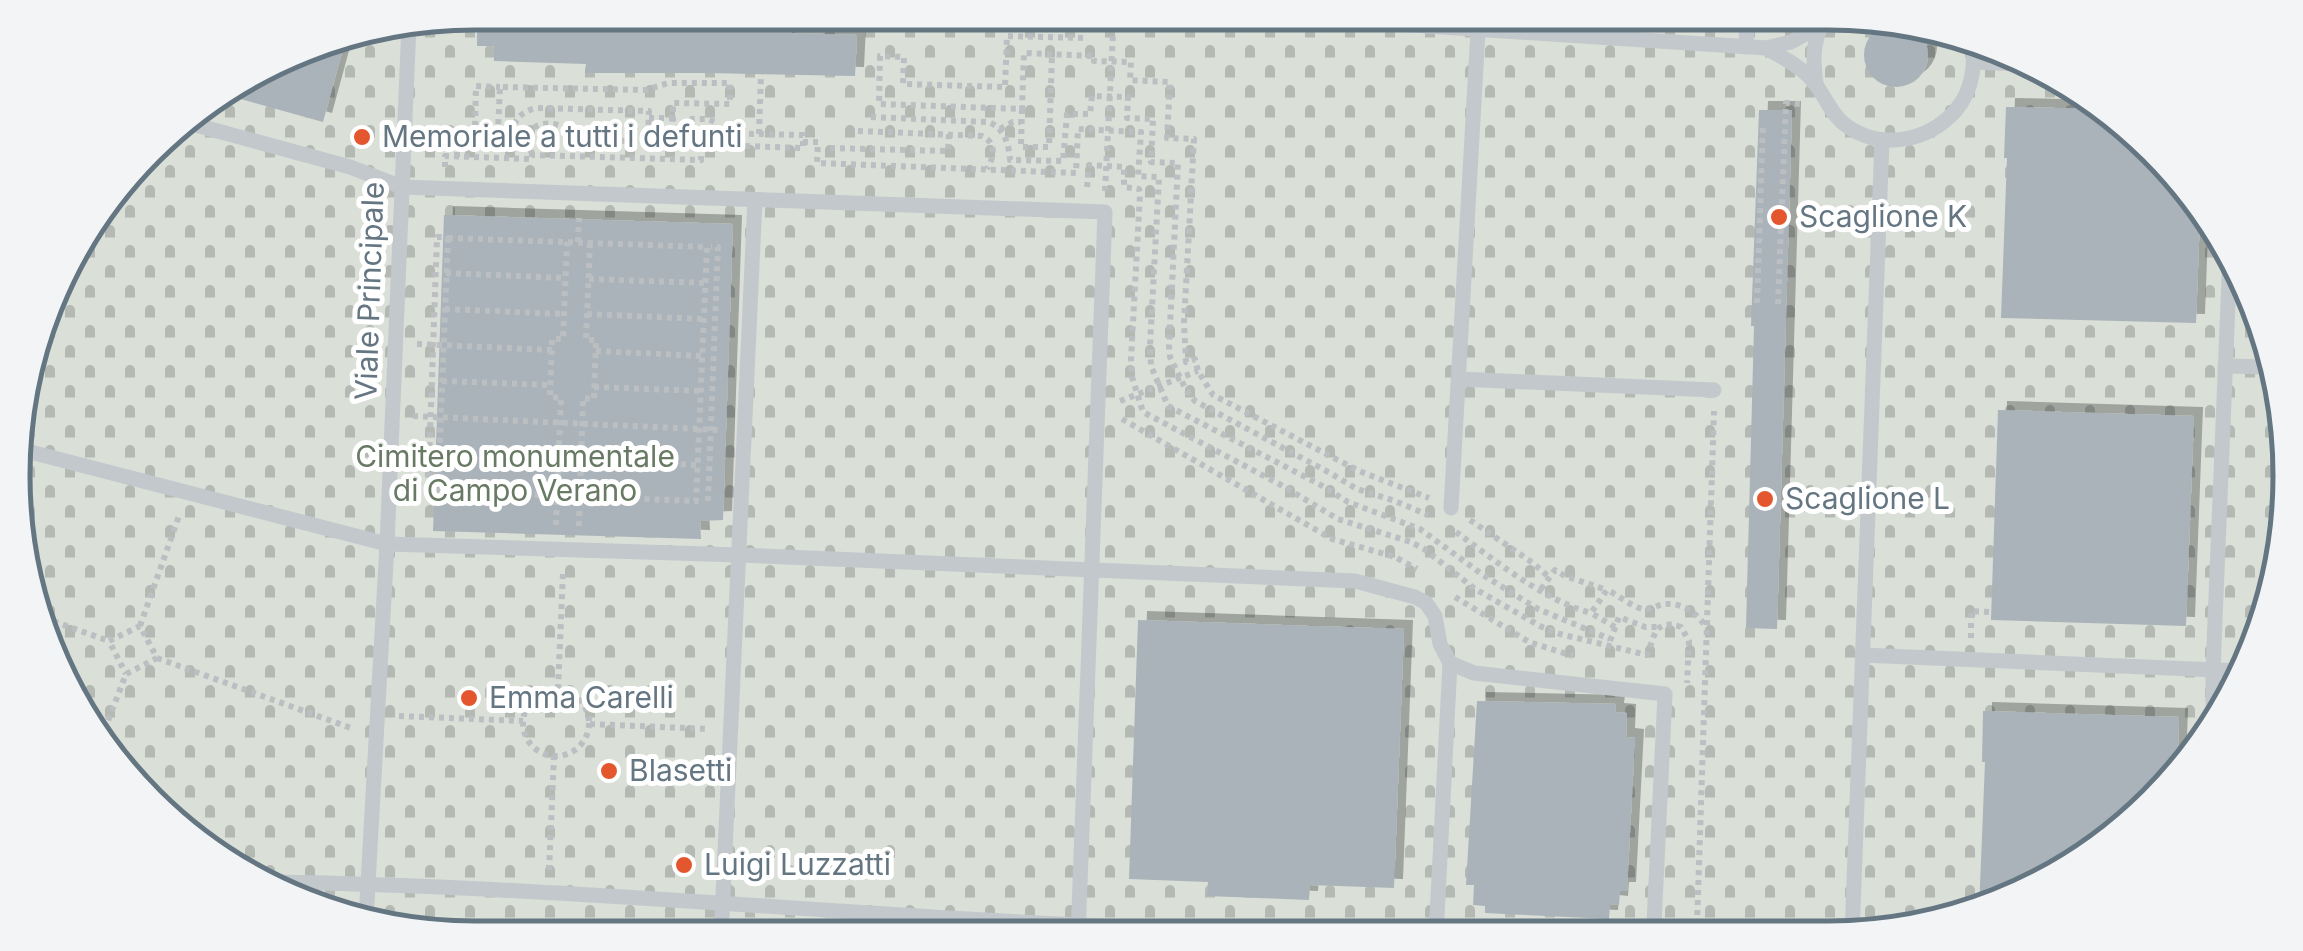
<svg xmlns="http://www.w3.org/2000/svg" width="2303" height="951" font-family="Inter,sans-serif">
<defs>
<pattern id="cemetery-stones" width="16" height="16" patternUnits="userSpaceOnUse" patternTransform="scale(2.5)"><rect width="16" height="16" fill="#dadfd7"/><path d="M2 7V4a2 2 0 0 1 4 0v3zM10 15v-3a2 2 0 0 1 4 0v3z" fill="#b4b9b4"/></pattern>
<filter id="shadow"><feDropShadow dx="9" dy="-9" stdDeviation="0" flood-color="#0004"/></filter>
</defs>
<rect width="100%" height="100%" fill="#fafaf8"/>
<path fill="url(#cemetery-stones)" d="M476,13H1828L1977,37L2133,128L2243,271L2290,446L2266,625L2195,757L2110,842L2005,903L1888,934L476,938L326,914L171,824L74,706L17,537L21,386L75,244L171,127L326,37Z"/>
<g fill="#aab3b9" filter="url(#shadow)">
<path d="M477,12H561V20H635L634,15H702V26L792,27V33L857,35L855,76L708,73H585L586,64L494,61V46H477Z"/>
<circle cx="1896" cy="55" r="32"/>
<path d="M347,34L323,122L226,95L326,37Z"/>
<path d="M2006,107L2101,109L2133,128L2200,215L2196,323L2001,318L2007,158H2004Z"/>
<path d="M1759,110H1792L1777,629L1746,628L1754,326H1751Z"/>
<path d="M444,215L733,224L723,520L700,521L701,539L433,531Z"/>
<path d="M1998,410L2194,416L2186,626L1991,620Z"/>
<path d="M1138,620L1404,629L1394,888L1310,885L1309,900L1207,896L1208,882L1129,879Z"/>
<path d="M1477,701L1616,704L1615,712L1627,713L1626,737L1635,738L1627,891H1620L1619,905L1610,904L1609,919L1485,913V906L1473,905L1474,885H1466Z"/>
<path d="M1983,711L2179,717L2177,775L2110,842L2005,903L1979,910L1985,762H1982Z"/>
</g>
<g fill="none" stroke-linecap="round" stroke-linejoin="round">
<g stroke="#bbbfc2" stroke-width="6" stroke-dasharray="5 5" stroke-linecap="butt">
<path d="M1083,38L1007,36L1005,87L903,84L904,57L880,56L879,104L1022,109L1024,53L1094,56V61L1131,62L1130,80L1170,82L1167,138L1194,139L1184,323L1186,362L1195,359L1198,371L1213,395L1359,471L1429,498"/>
<path d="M1022,109L1021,147H1049L1052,54"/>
<path d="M871,117L988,122C1004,127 1009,144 1010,160L1063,161L1067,114H1090L1092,96L1128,97L1127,118L1153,119L1151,162L1178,163L1169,346L1170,357L1186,390L1195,401L1330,473L1357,489L1395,501L1428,515"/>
<path d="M649,118H673"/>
<path d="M1000,129L1013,122H1021"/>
<path d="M475,130L498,131L500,87L646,90L668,83H730V104L673,103V130H688L689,119H708L715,122L714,145L803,148V135L715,133"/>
<path d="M858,131L982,136C997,143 994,157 987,169"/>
<path d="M759,134L761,74"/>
<path d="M803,142H818L817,163L1076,173L1078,129L1141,132L1138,176L1159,177L1150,345L1151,366L1168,406L1319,484L1348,502L1420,529L1483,575L1538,609L1610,639"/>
<path d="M469,144L470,136L475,130L476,86L500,87"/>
<path d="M830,148L948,151L949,134"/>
<path d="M532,155L528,135C534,121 555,121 566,129V139L688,143V130"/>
<path d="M457,157V144L513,145C510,125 517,112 537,108L649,111L648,142"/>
<path d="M445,167V156L532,159V155L701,160L702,138L714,139"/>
<path d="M1087,187L1089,165L1124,167V187L1139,189L1140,194L1131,359L1132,377L1143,412L1281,485L1338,519L1411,542L1424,549L1475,589L1542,627L1560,634L1647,655C1655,636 1654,618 1681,627L1689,641L1687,683"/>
<path d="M1105,191L1114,13"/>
<path d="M448,238L707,247L696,501L438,491Z"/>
<path d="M578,242L579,218"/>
<path d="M446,273L565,278"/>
<path d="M589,279L705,283"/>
<path d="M1757,303L1763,124"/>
<path d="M1778,304L1786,103L1800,104"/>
<path d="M445,309L564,314"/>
<path d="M587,314L704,319"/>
<path d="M417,344L552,350"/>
<path d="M596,351L702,356"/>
<path d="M442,381L550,385"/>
<path d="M594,387L701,391"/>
<path d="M1120,401L1198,371"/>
<path d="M413,416L720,430"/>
<path d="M1122,419L1332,539L1395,557L1417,569"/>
<path d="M440,455L559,459"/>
<path d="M581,460L698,465"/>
<path d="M434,492L428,491L437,237H443"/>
<path d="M708,501L718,247H711"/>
<path d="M1470,520L1533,563L1550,578"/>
<path d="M556,525L561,398L550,397L552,339H563L567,242"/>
<path d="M579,526L583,398L594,399L596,340H586L590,243"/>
<path d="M1456,532C1496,561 1543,600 1591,613"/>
<path d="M1541,589L1555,570L1565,576L1607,590"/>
<path d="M1455,597L1529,642L1573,656"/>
<path d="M44,618L109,641"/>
<path d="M140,626L179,516"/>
<path d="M1615,627L1591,613L1607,590C1619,595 1631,607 1643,609C1652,610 1658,604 1666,604C1683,603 1699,614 1706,628"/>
<path d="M1971,638V611L1991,612"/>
<path d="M1610,641L1619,617L1645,627H1659"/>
<path d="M157,658L351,728"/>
<path d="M558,689L563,573"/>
<circle cx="556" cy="723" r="33"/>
<path d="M399,716L523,721"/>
<path d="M590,724L708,729"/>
<path d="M101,739L126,674L157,658L140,626L109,641L126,674"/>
<path d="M549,870L554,756"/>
<path d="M1958,916V911H1974"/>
<path d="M1697,925L1714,411"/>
<path d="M1685,935V929L1693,928"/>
<path d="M1693,935L1694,925H1701V935"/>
</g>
<g stroke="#c3c8cc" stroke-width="15">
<path d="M1227,13L1766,48C1783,58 1805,68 1816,85C1826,98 1830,112 1843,123C1878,151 1927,143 1956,110C1973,90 1977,61 1970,36"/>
<path d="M1746,47L1747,13"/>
<path d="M1766,48L1791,42L1819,27"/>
<path d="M1974,62L2023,64"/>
<path d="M1816,83C1812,55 1813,38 1828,13"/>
<path d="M181,121L350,167L402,187L1105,212L1078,937"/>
<path d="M2225,366L2269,367"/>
<path d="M1459,379L1714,390"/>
<path d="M19,449L387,544L739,555L1355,581L1415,597L1426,603L1435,616L1440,644L1450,663L1436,936"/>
<path d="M1451,508L1479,13"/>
<path d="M1862,655L2241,671"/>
<path d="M1450,663L1474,673L1665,694L1654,924"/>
<path d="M2213,724V670L2230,254"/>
<path d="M271,882C540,886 809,912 1079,925C1180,930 1281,932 1382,936"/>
<path d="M366,920L387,544L409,24"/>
<path d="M1852,935L1882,140"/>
<path d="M721,938L755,200"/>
</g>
</g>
<g fill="#e4572e" stroke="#fff" stroke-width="4">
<circle cx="362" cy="137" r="10"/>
<circle cx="1779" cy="217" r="10"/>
<circle cx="1765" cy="499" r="10"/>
<circle cx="469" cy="698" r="10"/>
<circle cx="609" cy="771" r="10"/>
<circle cx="684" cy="865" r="10"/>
</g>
<g text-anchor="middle" stroke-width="10" stroke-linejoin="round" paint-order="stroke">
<g font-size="30" fill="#657683" stroke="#fff" text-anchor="start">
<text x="382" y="147">Memoriale a tutti i defunti</text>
<text x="1799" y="227">Scaglione K</text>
<text x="1785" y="509">Scaglione L</text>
<text x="489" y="708">Emma Carelli</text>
<text x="629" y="781">Blasetti</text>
<text x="704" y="875">Luigi Luzzatti</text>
</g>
<g font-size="30" fill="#657683" stroke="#fff">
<text transform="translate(370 291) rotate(-88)" y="10">Viale Principale</text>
</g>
<g font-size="30" fill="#687a64" stroke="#fff">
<text x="515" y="467">Cimitero monumentale<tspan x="515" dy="34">di Campo Verano</tspan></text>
</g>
</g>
<path d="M0 0H2303V951H0ZM475 30H1828A445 445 0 0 1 2273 475V476A445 445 0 0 1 1828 921H475A445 445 0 0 1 30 476V475A445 445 0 0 1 475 30Z" fill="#f3f4f5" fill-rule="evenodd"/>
<path fill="none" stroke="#657683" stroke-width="5" d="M475 30H1828A445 445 0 0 1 2273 475V476A445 445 0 0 1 1828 921H475A445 445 0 0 1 30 476V475A445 445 0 0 1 475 30Z"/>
</svg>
